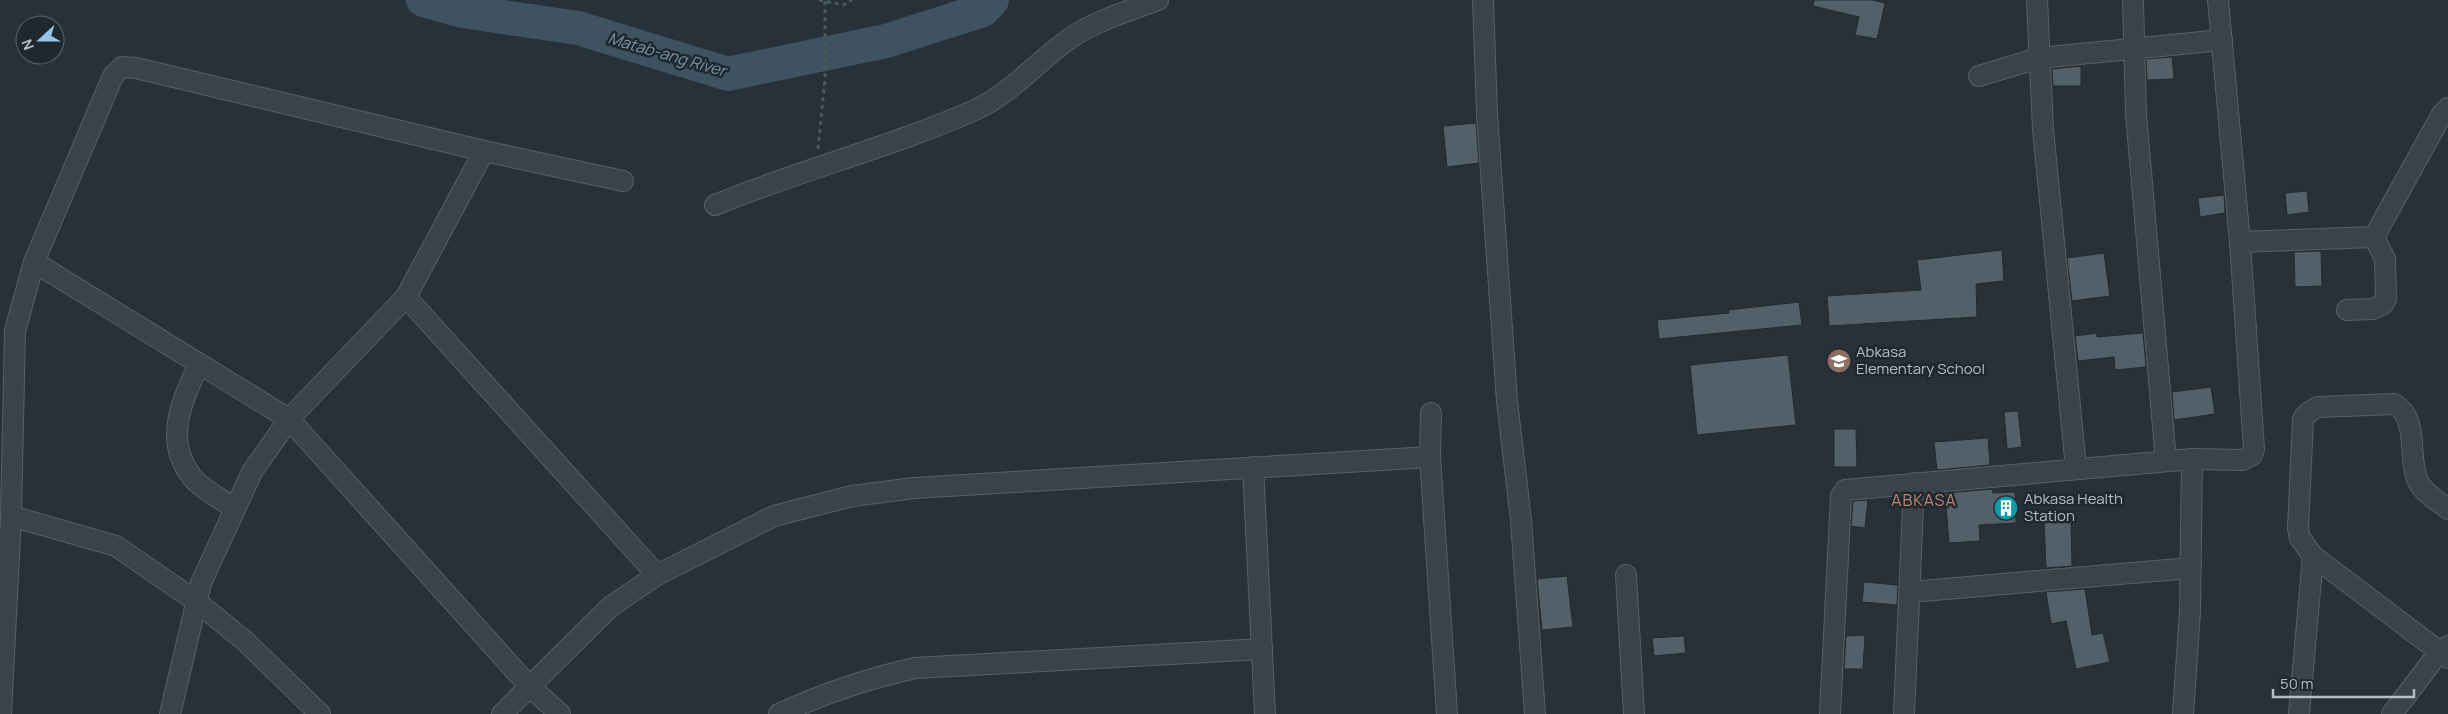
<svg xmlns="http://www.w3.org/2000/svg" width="2448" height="714" font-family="Manrope,sans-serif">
<rect width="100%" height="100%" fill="#263139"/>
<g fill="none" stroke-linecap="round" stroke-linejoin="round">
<path stroke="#3e525f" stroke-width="34" d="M423,0L462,11L578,28L728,74L886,41L983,10L992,0"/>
</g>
<g fill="#546069" stroke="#202a30">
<path d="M1814,0H1872L1885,3L1877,39L1855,35L1859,17L1813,6Z"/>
<path d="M2172,57L2174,79L2147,80L2146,59Z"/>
<path d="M2081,66V86H2053L2052,69Z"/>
<path d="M1476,123L1479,163L1447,167L1443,126Z"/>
<path d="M2307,191L2309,212L2287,215L2285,193Z"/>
<path d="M2224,195L2225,213L2200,217L2198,198Z"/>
<path d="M2002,250L2004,281L1976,284L1977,317L1829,326L1827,296L1921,290L1917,260Z"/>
<path d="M2321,251L2322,286L2295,287L2294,252Z"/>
<path d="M2104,253L2110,296L2072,301L2067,258Z"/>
<path d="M1799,302L1802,325L1659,339L1657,320L1729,313L1728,310Z"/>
<path d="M2097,333V337L2143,333L2146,367L2115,370L2114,357L2078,361L2075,336Z"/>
<path d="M1788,355L1796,425L1697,435L1690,365Z"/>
<path d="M2211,387L2215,414L2174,420L2172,392Z"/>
<path d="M2018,411L2022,447L2007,449L2004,412Z"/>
<path d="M1834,429H1856L1857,467H1834Z"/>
<path d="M1988,438L1990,465L1937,470L1934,442Z"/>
<path d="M1992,489L1993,493L2015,492L2016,523L1979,525L1980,541L1949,543L1945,493Z"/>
<path d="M1868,500L1865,528L1851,526L1853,501Z"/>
<path d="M2044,521H2071L2072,566L2046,568Z"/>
<path d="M1567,576L1573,627L1542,630L1537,579Z"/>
<path d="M1864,582L1898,585L1897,605L1862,602Z"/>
<path d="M2085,589L2092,635L2103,633L2110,662L2076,669L2066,621L2051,624L2046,592Z"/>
<path d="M1865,635L1863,669H1844L1846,636Z"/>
<path d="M1684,636L1686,653L1654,656L1652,638Z"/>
</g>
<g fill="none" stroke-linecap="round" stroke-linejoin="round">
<defs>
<g id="street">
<path d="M1483,0L1487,114L1507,401L1521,520L1535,714"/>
<path d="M2037,0L2043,129L2076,468"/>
<path d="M2133,0L2136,114L2166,461"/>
<path d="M1979,76L2039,58L2222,40"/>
<path d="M484,151L623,181"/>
<path d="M715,205C800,170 891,147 975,110C1010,94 1035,64 1065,42C1093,21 1126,12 1158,0"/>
<path d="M2240,242L2374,237L2442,114L2448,108"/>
<path d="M34,262L113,76L122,67L136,68L484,151L406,297L289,419L252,472L201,583L170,714"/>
<path d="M406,297L657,575"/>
<path d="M2347,310L2373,309L2382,305L2386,299L2385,259L2374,237"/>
<path d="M199,364C182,401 163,440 192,477C200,488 223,500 235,509"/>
<path d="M1431,413L1430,457L1447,714"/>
<path d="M1253,467L1265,714"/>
<path d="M2448,509C2439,502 2424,493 2419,483C2406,459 2421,419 2394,404L2318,407L2309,412L2303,419L2298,528L2300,538L2313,556L2448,658"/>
<path d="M11,516L116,546L197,602L245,641L320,714"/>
<path d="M1626,575L1634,714"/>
<path d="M1910,592L2191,568"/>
<path d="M1,714L11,516L15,331L34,262L289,419L529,686L560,714"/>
<path d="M502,714L610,607L657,575L774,516L852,496L914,488L1430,457"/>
<path d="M779,714C824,693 866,679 915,668L1262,649"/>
<path d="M1830,714L1841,496L1845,490L2192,459L2243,460L2252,455L2254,449L2240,242L2218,0"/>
<path d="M1904,714L1914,483"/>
<path d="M2183,714L2190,611L2192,459"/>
<path d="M2299,714L2313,556"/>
<path d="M2392,714L2440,651L2448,646"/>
</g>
</defs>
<use href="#street" stroke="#576167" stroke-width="22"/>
<g stroke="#4a5b59" stroke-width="3" stroke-dasharray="4 4" stroke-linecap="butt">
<path d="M819,0L843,5L852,0"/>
<path d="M818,149L825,79V1"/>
</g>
<use href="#street" stroke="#394349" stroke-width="20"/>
</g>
<defs>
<symbol id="school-disc" viewBox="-11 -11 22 22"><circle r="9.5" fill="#8d6e63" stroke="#1e282e"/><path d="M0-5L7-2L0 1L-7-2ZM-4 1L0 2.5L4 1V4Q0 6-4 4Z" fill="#fff"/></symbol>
<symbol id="building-disc" viewBox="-11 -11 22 22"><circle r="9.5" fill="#0f9aa8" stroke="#1e282e"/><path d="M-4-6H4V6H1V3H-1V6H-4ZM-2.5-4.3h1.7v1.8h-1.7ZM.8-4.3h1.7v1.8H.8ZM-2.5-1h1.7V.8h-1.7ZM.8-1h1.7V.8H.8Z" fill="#fff"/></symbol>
</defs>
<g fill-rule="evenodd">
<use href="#school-disc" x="1825" y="347" width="28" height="28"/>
<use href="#building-disc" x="1992" y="494" width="28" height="28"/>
</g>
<g text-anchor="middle" stroke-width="5" stroke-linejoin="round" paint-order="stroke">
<g font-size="15" fill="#b5bec5" stroke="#1e282e" text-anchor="start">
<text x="1856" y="357">Abkasa<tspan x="1856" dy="17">Elementary School</tspan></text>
<text x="2024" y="504">Abkasa Health<tspan x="2024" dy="17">Station</tspan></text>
</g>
<g font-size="16" font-style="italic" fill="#7994a4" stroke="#1e282e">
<text transform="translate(667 54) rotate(16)" y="6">Matab-ang River</text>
</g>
<g font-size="16" letter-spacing="1" fill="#c6856f" stroke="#1e282e">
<text x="1924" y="506">ABKASA</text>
</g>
</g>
<g transform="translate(40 40) rotate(249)"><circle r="24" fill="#1e282e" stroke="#5a646a"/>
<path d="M0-4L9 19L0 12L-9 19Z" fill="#95c5ea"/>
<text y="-8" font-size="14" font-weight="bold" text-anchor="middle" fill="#b5bec5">N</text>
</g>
<path d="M2273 689v8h141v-8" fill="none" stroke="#b5bec5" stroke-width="2.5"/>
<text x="2280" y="689" font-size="15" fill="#b5bec5" stroke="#1e282e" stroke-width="4" paint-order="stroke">50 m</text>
</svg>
